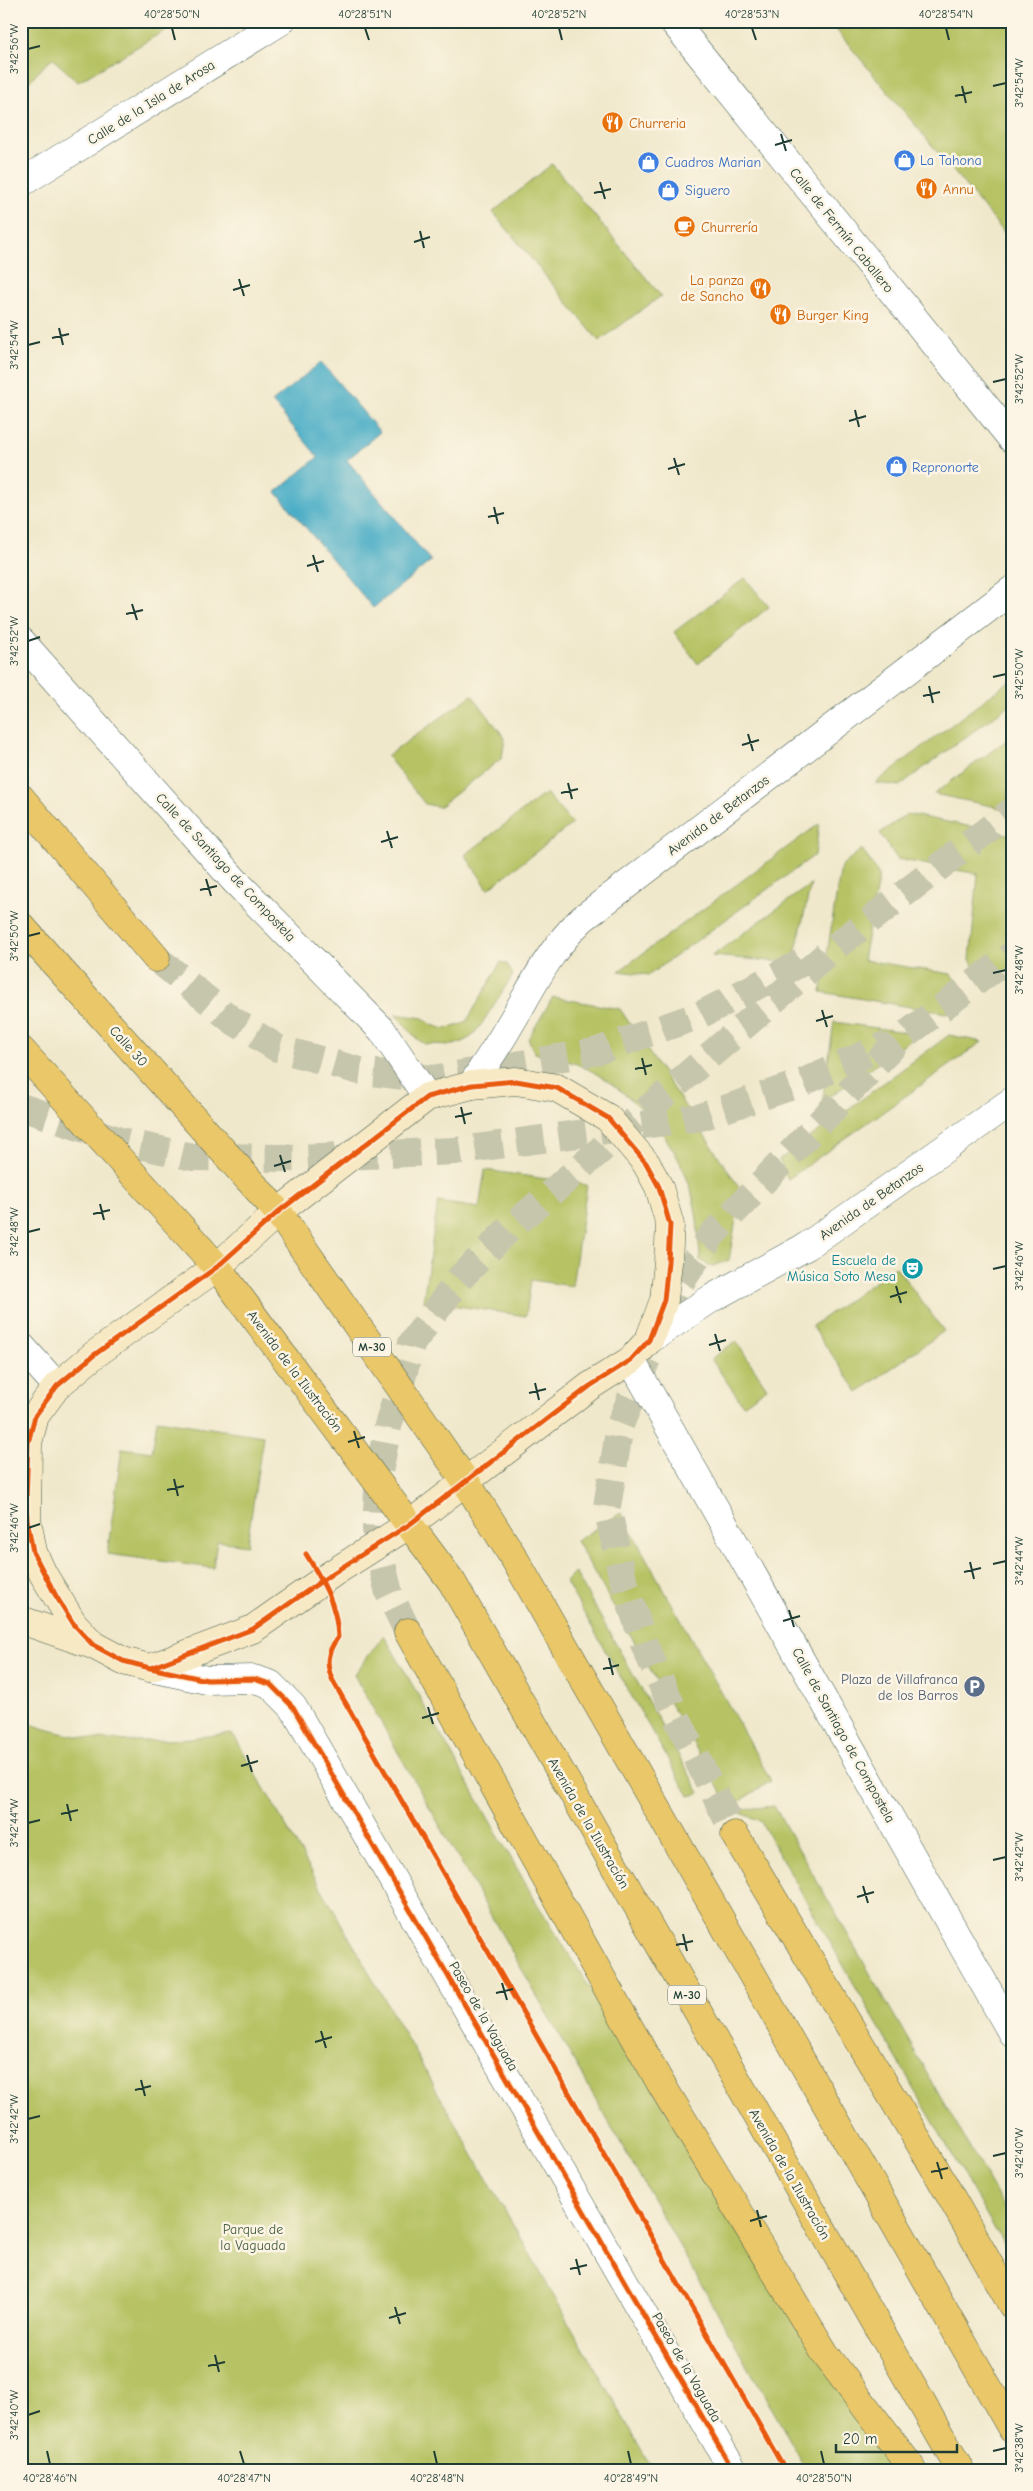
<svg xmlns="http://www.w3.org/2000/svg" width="1033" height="2491" font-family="'Comic Neue',sans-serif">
<rect width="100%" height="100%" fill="#fcf5e5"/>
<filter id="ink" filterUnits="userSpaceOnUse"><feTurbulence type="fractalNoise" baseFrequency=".02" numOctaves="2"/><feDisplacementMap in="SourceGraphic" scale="10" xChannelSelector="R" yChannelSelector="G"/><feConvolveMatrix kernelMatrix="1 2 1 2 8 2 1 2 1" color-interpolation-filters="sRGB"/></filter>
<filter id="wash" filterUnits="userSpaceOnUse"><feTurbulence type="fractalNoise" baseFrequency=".0096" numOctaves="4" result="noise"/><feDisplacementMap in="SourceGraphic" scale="20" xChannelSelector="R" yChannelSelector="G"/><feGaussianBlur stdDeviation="1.12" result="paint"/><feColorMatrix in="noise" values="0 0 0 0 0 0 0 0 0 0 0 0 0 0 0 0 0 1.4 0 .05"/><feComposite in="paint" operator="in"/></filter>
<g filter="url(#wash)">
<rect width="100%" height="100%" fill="#f0e8cb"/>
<g fill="#b6c264" stroke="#6a804c">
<path d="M21,21H181L78,82L52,58L21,90Z"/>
<path d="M829,21H1012V242Z"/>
<path d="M552,164L661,296L599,341L493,212Z"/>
<path d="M745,578L769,607L698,664L674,632Z"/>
<path d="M1012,679V703L899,786L875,783Z"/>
<path d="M472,695L505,738L502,758L439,807L425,804L387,756Z"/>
<path d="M1012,736V765L1006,809L934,794Z"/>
<path d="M546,793L572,824L488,889L465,855Z"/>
<path d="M907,814L1012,835V966L986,984L970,960L978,874L897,859L880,833Z"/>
<path d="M819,824L815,855L649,975L619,971Z"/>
<path d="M862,849L879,875L863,960L951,974L969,998L946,1013L821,992L841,866Z"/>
<path d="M811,884L793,963L712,956Z"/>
<path d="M501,962L507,964L513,975L481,1025L471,1037L464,1041L454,1045L425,1044L417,1039L395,1014L423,1018L432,1025L445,1029L460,1025L467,1021Z"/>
<path d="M553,997L620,1009L741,1190L729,1260L710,1267L700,1260C699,1241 698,1221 694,1203C683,1145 635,1093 584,1067C569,1060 551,1058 535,1053L528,1039Z"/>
<path d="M834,1022L919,1034L822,1102Z"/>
<path d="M949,1035L982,1042L788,1179L779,1160Z"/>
<path d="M485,1170L587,1185L572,1286L531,1280L526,1316L423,1301L438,1202L479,1208Z"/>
<path d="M896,1267L944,1331L858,1392L812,1326Z"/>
<path d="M736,1341L767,1388L743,1405L711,1359Z"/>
<path d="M157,1420L263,1436L247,1545L217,1541L213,1568L107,1554L122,1448L152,1452Z"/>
<path d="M621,1513L771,1781L730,1807L576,1541Z"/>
<path d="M575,1572L700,1793L689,1796L566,1582Z"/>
<path d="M384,1635L536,1902L894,2470H807L354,1675Z"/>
<path d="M21,1720C86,1748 161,1743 230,1733L235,1737L653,2470H21Z"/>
<path d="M774,1806L1012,2221V2259L761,1822C753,1816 745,1817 737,1810Z"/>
</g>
<path fill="#45abc5" stroke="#32747c" d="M321,362L380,432L347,460L431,561L373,608L276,492L318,457L272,402Z"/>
</g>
<g filter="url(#ink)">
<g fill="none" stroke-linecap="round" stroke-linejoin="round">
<g stroke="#c6c6ad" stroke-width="28" stroke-dasharray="28 14" stroke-linecap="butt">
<path d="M156,958L232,1020L277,1048L360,1071L432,1079L594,1052L700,1015L801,963"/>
<path d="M21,1107L120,1141L193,1157L297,1158L455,1151L701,1117L801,1083L888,1044"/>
<path d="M664,1319L676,1290L711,1236L900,1039L1012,955"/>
<path d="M647,1359L620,1425L607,1507L622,1575L644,1644L677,1718L735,1835"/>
<path d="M408,1632L389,1593L381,1560L376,1529L379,1472L388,1426L412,1343L460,1278L508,1230L840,943L1012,811"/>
</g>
<defs>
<g id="street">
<path d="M673,21L1012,439"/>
<path d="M21,183L281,21"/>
<path d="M21,641L235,881L382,1030L427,1097"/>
<path d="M472,1085C484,1065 498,1046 509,1026C534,985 546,954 582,919L1012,590"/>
<path d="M649,1340L712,1298L807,1246L1012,1101"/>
<path d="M21,1346L57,1386"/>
<path d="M631,1360L1012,2033"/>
<path d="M150,1668L207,1680L254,1679L270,1684L293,1707L733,2470"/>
</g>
<g id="secondary">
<path d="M516,1081L557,1088L608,1118L646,1163L659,1187L670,1225L668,1262L664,1300L649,1340L631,1360L590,1386L410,1524L333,1573L253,1629L150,1668L123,1661L93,1645L73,1623L43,1574L33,1552L27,1519L28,1443L35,1416L57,1386L94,1355L217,1267L278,1212L427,1097L472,1085Z"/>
<path d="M21,1620L93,1645"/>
</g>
<g id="highway">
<path d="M21,798L156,958"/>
<path d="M21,926L278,1212L466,1482L514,1558L1012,2429"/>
<path d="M21,1050L217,1267L452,1582L960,2470"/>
<path d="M408,1632L661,2084L826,2355L913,2470"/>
<path d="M735,1835L934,2167L1012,2305"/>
</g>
</defs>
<use href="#street" stroke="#3e574b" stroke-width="29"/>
<use href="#secondary" stroke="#3e574b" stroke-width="29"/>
<use href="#highway" stroke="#3e574b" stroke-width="29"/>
<use href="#street" stroke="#fff" stroke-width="28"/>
<use href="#secondary" stroke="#f7e9c3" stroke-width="28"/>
<use href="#highway" stroke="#eac769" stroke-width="28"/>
<defs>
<g id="cycleway">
<path d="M306,1554C322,1580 337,1604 338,1637C327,1652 325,1664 333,1681L785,2470"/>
<path d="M150,1668L253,1629L333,1573L410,1524L590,1386L631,1360L649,1340L664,1300L668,1262L670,1225L659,1187L646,1163L608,1118L557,1088L516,1081L472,1085L427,1097L278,1212L217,1267L94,1355L57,1386L35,1416L28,1443L26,1502L27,1519L33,1552L56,1596L73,1623L93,1645L123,1661L150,1668L207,1680L254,1679L270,1684L293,1707L733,2470"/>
</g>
</defs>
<use href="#cycleway" stroke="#fcf5e5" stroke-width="8"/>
<use href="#cycleway" stroke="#e8590c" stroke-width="5"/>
</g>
</g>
<path fill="none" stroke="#1f3d34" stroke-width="2" d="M172,28L175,40M365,28L369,40M559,28L562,40M752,28L756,40M946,28L949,40M28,49L40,46M962,86L966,103M993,86L1006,83M955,96L972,92M781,134L786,151M775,145L792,140M600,182L605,199M594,193L611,189M420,231L424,248M414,242L430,237M239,279L244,296M233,290L250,285M59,328L63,345M52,338L69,334M28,345L40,342M993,382L1006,379M855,410L859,427M849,421L866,416M674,458L679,475M668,469L685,464M494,507L498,524M488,517L504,513M313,555L318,572M307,566L324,561M132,604L137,620M126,614L143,610M28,641L40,637M993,677L1006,674M929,686L933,703M923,696L940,692M748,734L753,751M742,745L759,740M568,783L572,799M561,793L578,789M387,831L392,848M381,842L398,837M206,879L211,896M200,890L217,886M28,936L40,933M993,973L1006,970M822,1010L827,1027M816,1021L833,1016M642,1058L646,1075M635,1069L652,1065M461,1107L465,1124M455,1117L472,1113M280,1155L285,1172M274,1166L291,1161M100,1204L104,1220M93,1214L110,1210M28,1232L40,1229M993,1269L1006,1266M896,1286L901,1303M890,1297L907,1292M715,1334L720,1351M709,1345L726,1340M535,1383L539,1400M529,1393L546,1389M354,1431L359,1448M348,1442L365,1437M174,1479L178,1496M167,1490L184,1486M28,1528L40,1524M970,1562L974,1579M993,1564L1006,1561M964,1572L981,1568M789,1610L794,1627M783,1621L800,1616M609,1658L613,1675M603,1669L619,1665M428,1707L433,1724M422,1718L439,1713M247,1755L252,1772M241,1766L258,1761M67,1804L71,1821M61,1814L78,1810M28,1823L40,1820M993,1860L1006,1857M863,1886L868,1903M857,1897L874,1892M683,1934L687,1951M676,1945L693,1941M502,1983L507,2000M496,1993L513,1989M321,2031L326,2048M315,2042L332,2037M141,2080L145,2096M135,2090L151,2086M28,2119L40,2116M993,2156L1006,2153M937,2162L942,2179M931,2172L948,2168M757,2210L761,2227M750,2221L767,2216M576,2259L580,2275M570,2269L587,2265M395,2307L400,2324M389,2318L406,2313M215,2355L219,2372M208,2366L225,2362M28,2415L40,2411M47,2451L50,2464M240,2451L244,2464M434,2451L437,2464M628,2451L631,2464M821,2451L824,2464M993,2451L1006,2448"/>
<defs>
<symbol id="restaurant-disc" viewBox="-11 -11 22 22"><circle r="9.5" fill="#e8710a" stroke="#fcf5e5"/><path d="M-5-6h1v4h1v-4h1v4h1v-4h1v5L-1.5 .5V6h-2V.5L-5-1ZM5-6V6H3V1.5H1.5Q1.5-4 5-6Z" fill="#fff"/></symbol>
<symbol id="shop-disc" viewBox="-11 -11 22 22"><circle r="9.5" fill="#3f7fe0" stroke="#fcf5e5"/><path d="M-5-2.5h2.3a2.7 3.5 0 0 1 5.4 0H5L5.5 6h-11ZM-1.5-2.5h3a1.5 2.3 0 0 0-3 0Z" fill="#fff"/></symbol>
<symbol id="cafe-disc" viewBox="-11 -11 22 22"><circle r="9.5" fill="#e8710a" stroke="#fcf5e5"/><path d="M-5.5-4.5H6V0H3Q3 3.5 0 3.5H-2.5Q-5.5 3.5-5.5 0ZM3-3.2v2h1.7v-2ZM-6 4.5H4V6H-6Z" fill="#fff"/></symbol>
<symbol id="theatre-disc" viewBox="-11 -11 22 22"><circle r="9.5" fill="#0f9aa8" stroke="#fcf5e5"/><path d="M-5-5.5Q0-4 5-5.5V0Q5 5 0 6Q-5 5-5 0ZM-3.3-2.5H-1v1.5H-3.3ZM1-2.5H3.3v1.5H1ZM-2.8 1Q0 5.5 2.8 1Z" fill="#fff"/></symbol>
<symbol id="parking-disc" viewBox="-11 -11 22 22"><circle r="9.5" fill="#5c6f8a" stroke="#fcf5e5"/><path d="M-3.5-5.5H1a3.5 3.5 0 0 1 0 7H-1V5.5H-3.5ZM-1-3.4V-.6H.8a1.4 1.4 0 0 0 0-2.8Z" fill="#fff"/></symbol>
</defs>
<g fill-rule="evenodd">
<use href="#restaurant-disc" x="600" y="110" width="25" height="25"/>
<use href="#shop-disc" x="892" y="148" width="25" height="25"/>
<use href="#shop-disc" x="636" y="150" width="25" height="25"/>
<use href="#restaurant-disc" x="914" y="176" width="25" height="25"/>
<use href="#shop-disc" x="656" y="178" width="25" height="25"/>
<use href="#cafe-disc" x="672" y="214" width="25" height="25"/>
<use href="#restaurant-disc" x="748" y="276" width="25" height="25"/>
<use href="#restaurant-disc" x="768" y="302" width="25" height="25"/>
<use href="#shop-disc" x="884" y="454" width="25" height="25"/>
<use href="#theatre-disc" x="900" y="1256" width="25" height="25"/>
<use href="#parking-disc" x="962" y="1674" width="25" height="25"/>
</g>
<g text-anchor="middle" stroke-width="5" stroke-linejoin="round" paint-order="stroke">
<g fill="#fcf5e5" stroke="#617469" stroke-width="1">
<rect x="353" y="1337.5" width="38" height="19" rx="4"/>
<rect x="668" y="1985.5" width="38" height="19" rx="4"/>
</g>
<g font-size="12" font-weight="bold" fill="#1f3d34">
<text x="372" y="1351">M-30</text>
<text x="687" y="1999">M-30</text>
</g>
<g font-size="14" fill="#1f3d34" stroke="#fcf5e5">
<text transform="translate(151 102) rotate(-32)" y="5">Calle de la Isla de Arosa</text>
<text transform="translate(842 230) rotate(51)" y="5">Calle de Fermín Caballero</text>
<text transform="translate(718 815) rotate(-37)" y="5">Avenida de Betanzos</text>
<text transform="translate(226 867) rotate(47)" y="5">Calle de Santiago de Compostela</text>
<text transform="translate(129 1046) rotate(48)" y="5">Calle 30</text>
<text transform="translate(871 1201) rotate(-35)" y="5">Avenida de Betanzos</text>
<text transform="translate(295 1371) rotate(53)" y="5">Avenida de la Ilustración</text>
<text transform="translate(844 1735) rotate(61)" y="5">Calle de Santiago de Compostela</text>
<text transform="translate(589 1823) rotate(60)" y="5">Avenida de la Ilustración</text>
<text transform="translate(484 2016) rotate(60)" y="5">Paseo de la Vaguada</text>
<text transform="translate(790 2174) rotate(60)" y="5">Avenida de la Ilustración</text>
<text transform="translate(687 2367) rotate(60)" y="5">Paseo de la Vaguada</text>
</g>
<g font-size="14" fill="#c56008" stroke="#fcf5e5" text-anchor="start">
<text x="629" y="128">Churreria</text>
<text x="943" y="194">Annu</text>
<text x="701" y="232">Churrería</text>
<text x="744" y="285" text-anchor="end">La panza<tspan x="744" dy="16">de Sancho</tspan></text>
<text x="797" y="320">Burger King</text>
</g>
<g font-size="14" fill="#366cbe" stroke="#fcf5e5" text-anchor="start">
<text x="920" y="165">La Tahona</text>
<text x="665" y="167">Cuadros Marian</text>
<text x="685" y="195">Siguero</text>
<text x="912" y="472">Repronorte</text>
</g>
<g font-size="14" fill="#0d838f" stroke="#fcf5e5" text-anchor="end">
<text x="896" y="1265">Escuela de<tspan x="896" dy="16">Música Soto Mesa</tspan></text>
</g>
<g font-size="14" fill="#4e5e75" stroke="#fcf5e5" text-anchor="end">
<text x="958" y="1684">Plaza de Villafranca<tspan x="958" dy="16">de los Barros</tspan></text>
</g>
<g font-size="14" fill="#455e40" stroke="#fcf5e5">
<text x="253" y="2234">Parque de<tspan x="253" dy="16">la Vaguada</tspan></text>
</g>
</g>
<rect width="1033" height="2491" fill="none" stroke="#fcf5e5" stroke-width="55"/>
<path d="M836 2444v8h121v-8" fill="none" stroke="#1f3d34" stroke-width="2.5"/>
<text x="843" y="2444" font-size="15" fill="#1f3d34" stroke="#fcf5e5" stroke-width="4" paint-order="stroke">20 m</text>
<rect x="28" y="28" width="978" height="2436" fill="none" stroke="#1f3d34" stroke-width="2"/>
<g font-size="12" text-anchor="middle" fill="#1f3d34">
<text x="172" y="18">40°28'50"N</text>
<text x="365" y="18">40°28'51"N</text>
<text x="559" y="18">40°28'52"N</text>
<text x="752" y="18">40°28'53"N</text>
<text x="946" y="18">40°28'54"N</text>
<text transform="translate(14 49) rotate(-90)" y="4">3°42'56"W</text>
<text transform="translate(1019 83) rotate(-90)" y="4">3°42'54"W</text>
<text transform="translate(14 345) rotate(-90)" y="4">3°42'54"W</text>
<text transform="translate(1019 379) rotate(-90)" y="4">3°42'52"W</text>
<text transform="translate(14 641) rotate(-90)" y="4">3°42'52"W</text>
<text transform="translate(1019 674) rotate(-90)" y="4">3°42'50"W</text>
<text transform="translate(14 936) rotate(-90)" y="4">3°42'50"W</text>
<text transform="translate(1019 970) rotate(-90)" y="4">3°42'48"W</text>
<text transform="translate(14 1232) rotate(-90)" y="4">3°42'48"W</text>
<text transform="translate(1019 1266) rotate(-90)" y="4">3°42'46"W</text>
<text transform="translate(14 1528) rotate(-90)" y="4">3°42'46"W</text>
<text transform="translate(1019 1561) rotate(-90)" y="4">3°42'44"W</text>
<text transform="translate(14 1823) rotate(-90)" y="4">3°42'44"W</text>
<text transform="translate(1019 1857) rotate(-90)" y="4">3°42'42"W</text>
<text transform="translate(14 2119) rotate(-90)" y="4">3°42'42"W</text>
<text transform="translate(1019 2153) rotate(-90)" y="4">3°42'40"W</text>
<text transform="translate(14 2415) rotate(-90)" y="4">3°42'40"W</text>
<text transform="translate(1019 2448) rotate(-90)" y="4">3°42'38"W</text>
<text x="50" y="2482">40°28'46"N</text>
<text x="244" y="2482">40°28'47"N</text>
<text x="437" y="2482">40°28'48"N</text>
<text x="631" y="2482">40°28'49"N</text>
<text x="824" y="2482">40°28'50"N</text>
</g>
</svg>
